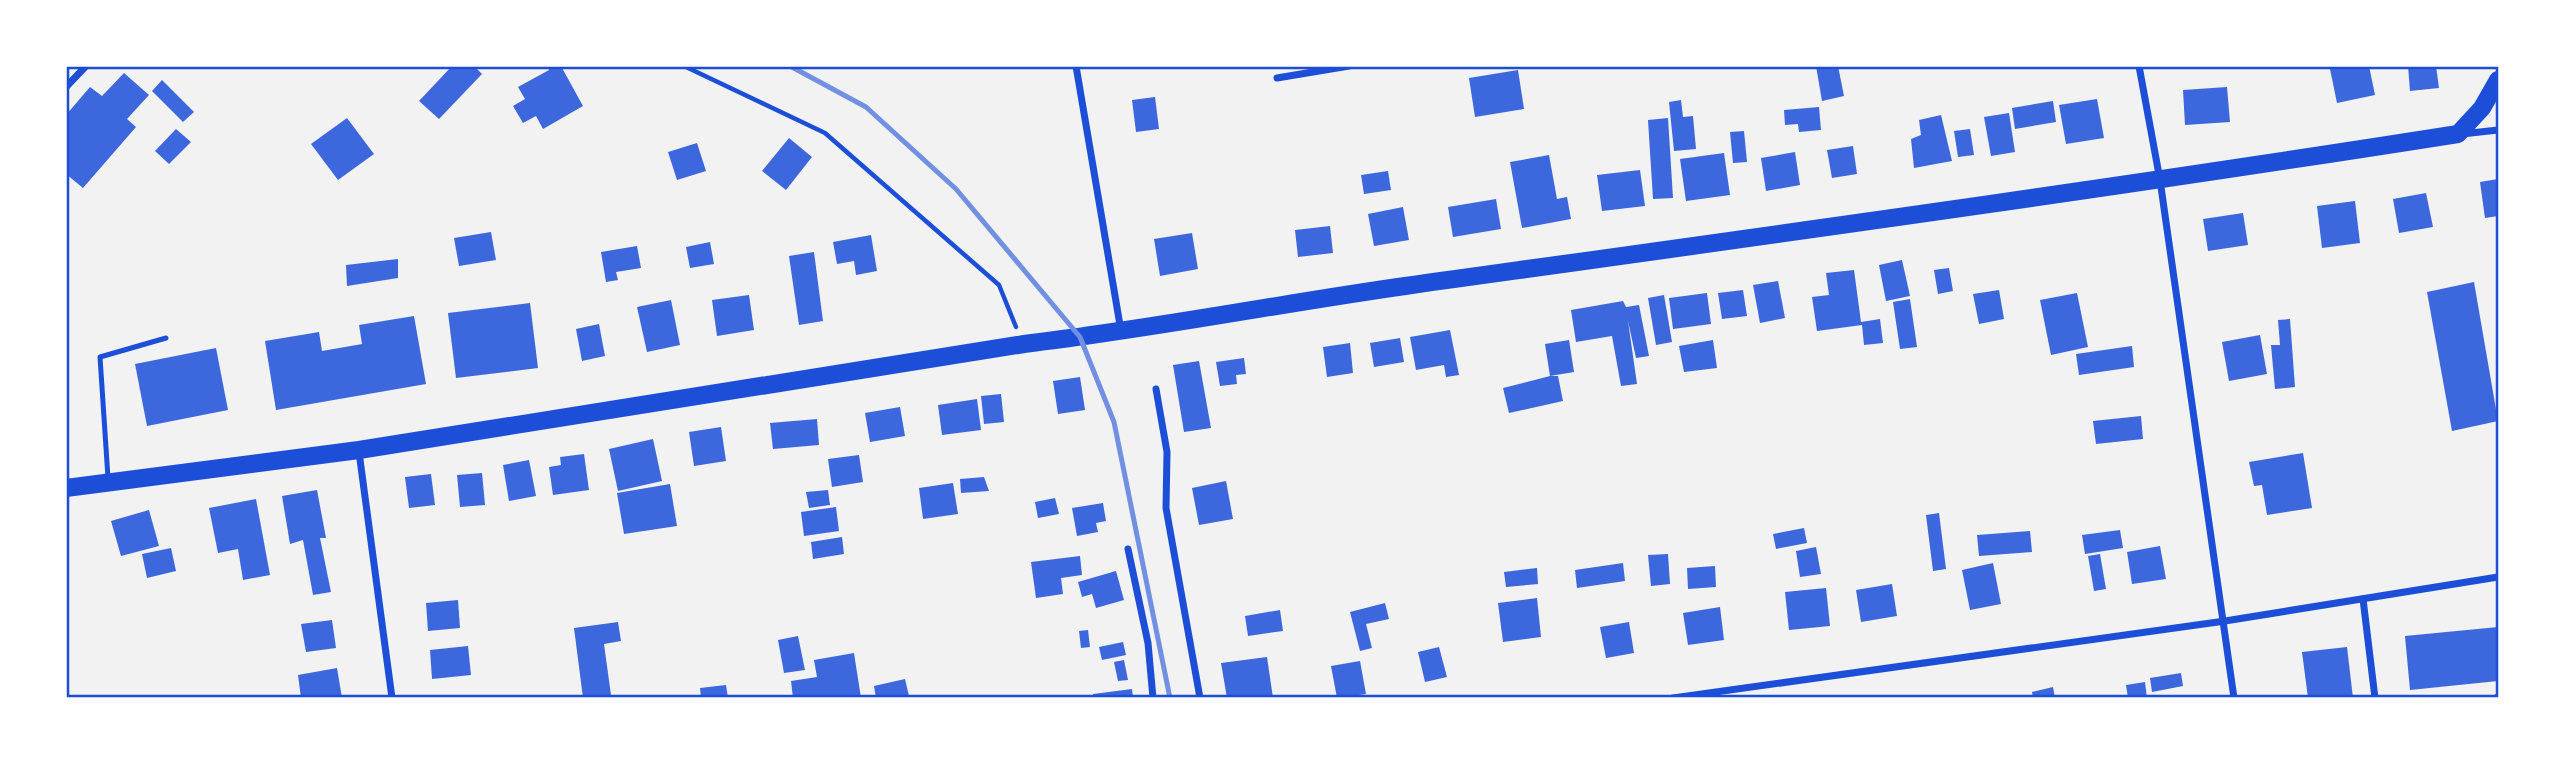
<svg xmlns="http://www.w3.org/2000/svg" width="2565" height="764" font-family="'Roboto Condensed',sans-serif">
<rect width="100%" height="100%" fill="#f2f2f2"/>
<g fill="#3d67dc">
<path d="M452,66H474L482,74L439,119L419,101Z"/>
<path d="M547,66H561L583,106L543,129L536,116L523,123L513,106L525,99L518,87L549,70Z"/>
<path d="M1816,66H1838L1844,96L1822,101Z"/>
<path d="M2342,66H2369L2375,95L2337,103L2330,69Z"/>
<path d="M2408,66H2436L2439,88L2410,91Z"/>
<path d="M1518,70L1524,109L1475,117L1469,78Z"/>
<path d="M124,73L149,95L127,119L136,127L83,188L66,174V115L90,87L102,96Z"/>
<path d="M162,80L194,112L183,122L152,91Z"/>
<path d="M2227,87L2230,122L2185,125L2183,90Z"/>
<path d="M1155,97L1159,129L1136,132L1132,100Z"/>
<path d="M2097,99L2104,138L2066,144L2059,105Z"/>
<path d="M1681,100L1683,117L1693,116L1696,149L1674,151L1669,102Z"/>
<path d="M2053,101L2056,122L2015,129L2012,108Z"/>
<path d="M1819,107L1821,130L1799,132L1798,124L1785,125L1784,110Z"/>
<path d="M2009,113L2015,152L1991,156L1984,117Z"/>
<path d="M1941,115L1952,161L1914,168L1911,139L1921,135L1919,120Z"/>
<path d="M347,118L374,154L338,180L311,144Z"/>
<path d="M1668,118L1673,198L1653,199L1648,120Z"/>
<path d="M176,129L191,142L169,164L155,151Z"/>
<path d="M1970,129L1974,155L1958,157L1954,131Z"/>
<path d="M1744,131L1747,162L1733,163L1730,132Z"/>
<path d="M789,138L812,157L786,190L762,171Z"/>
<path d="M697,143L706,171L677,180L668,152Z"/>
<path d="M1853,146L1857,174L1832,178L1827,150Z"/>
<path d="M1795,152L1800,185L1766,191L1761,158Z"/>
<path d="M1724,153L1730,195L1686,201L1680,159Z"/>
<path d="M1549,155L1557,199L1567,197L1571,219L1522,228L1510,162Z"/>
<path d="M1640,170L1645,206L1602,211L1597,175Z"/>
<path d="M1388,171L1391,190L1364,194L1361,175Z"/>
<path d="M2498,179V216L2485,218L2480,182Z"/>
<path d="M2426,193L2433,227L2399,233L2393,199Z"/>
<path d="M1496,199L1501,229L1453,237L1448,207Z"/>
<path d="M2355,201L2360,243L2322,248L2317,206Z"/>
<path d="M1403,207L1409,240L1374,246L1368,214Z"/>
<path d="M2243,213L2248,245L2208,251L2203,219Z"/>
<path d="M1330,226L1333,253L1298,257L1295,230Z"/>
<path d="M491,232L496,260L459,266L454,238Z"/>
<path d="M1192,233L1198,269L1160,276L1154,239Z"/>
<path d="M871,235L877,271L856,275L854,261L837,264L833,242Z"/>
<path d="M710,242L714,264L690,268L686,247Z"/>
<path d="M637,246L641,268L616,272L618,280L606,282L601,252Z"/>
<path d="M814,252L823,321L799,325L789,256Z"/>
<path d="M398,259V278L347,286L346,265Z"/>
<path d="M1902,260L1910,296L1886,301L1879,265Z"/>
<path d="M1949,268L1953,291L1938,294L1934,270Z"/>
<path d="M1854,270L1861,322L1880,319L1883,343L1864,345L1862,325L1817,331L1812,297L1829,295L1826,273Z"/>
<path d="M1778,281L1785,318L1760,323L1753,285Z"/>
<path d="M2474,282L2498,421L2452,431L2427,292Z"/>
<path d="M1743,290L1747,316L1722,319L1718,293Z"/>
<path d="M1999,290L2004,319L1979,324L1973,294Z"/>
<path d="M1707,293L1711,324L1673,329L1669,298Z"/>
<path d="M2077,293L2088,347L2051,355L2040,300Z"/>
<path d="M749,295L754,330L717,336L712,300Z"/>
<path d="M1664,295L1672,342L1656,345L1648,298Z"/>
<path d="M1910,299L1917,347L1900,349L1893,302Z"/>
<path d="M671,300L680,345L647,352L637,307Z"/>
<path d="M1623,301L1626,307L1639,305L1649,356L1636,358L1628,321L1637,384L1621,386L1612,336L1576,342L1571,310Z"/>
<path d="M530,303L538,368L456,378L448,313Z"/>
<path d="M414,316L426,384L276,410L265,341L319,332L322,351L362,344L359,325Z"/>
<path d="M2290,319L2295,387L2275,389L2271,345H2280L2278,320Z"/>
<path d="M599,324L605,356L582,361L576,329Z"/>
<path d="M1450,330L1459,375L1446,377L1444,365L1416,370L1410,337Z"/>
<path d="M2260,335L2267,374L2229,381L2222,342Z"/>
<path d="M1400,338L1404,362L1374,367L1370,343Z"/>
<path d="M1569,340L1574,372L1550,376H1558L1563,401L1509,413L1503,388L1550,376L1545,344Z"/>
<path d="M1713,340L1717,368L1684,372L1679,346Z"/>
<path d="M1350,343L1353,373L1327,377L1323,347Z"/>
<path d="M2132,346L2134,367L2079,375L2076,354Z"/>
<path d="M216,348L228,410L147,426L135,364Z"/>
<path d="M1244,358L1246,374L1236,375L1237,384L1220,386L1216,362Z"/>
<path d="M1199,361L1211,428L1184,432L1173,365Z"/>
<path d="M1080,377L1085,410L1058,414L1053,381Z"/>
<path d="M1001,394L1004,422L984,424L981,396Z"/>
<path d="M977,399L981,430L942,435L938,405Z"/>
<path d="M900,407L905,436L870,442L865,413Z"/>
<path d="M2141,416L2143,439L2096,444L2093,421Z"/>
<path d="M817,419L819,445L773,449L770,423Z"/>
<path d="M721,427L726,461L694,466L689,432Z"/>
<path d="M653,439L662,481L618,491L609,449Z"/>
<path d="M2303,453L2312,508L2267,515L2262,485L2254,486L2249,462Z"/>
<path d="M584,454L589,490L553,495L549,467L561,465L560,457Z"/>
<path d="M859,455L863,482L832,487L828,459Z"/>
<path d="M529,460L536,496L509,501L503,465Z"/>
<path d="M482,473L485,505L460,507L457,475Z"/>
<path d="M431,474L435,505L409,508L405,477Z"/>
<path d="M984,477L989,491L961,493L960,479Z"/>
<path d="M1226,481L1233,519L1199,525L1192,488Z"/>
<path d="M953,483L958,514L923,519L919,488Z"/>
<path d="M670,484L677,526L624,534L617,493Z"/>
<path d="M317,490L326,538H320L331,592L313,595L303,540L290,544L282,496Z"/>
<path d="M828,490L830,505L809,508L806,492Z"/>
<path d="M1055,498L1059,514L1038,518L1035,502Z"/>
<path d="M256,499L270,575L243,580L238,549L218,553L209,508Z"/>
<path d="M1103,503L1106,521L1096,523L1098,532L1077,536L1072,508Z"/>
<path d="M836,507L839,531L804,536L801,512Z"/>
<path d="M149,510L159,546L121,556L111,521Z"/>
<path d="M1939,513L1946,569L1933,571L1926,515Z"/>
<path d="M1804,528L1807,543L1776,549L1773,534Z"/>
<path d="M2120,530L2123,548L2085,554L2082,535Z"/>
<path d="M2030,531L2032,552L1979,556L1977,535Z"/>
<path d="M842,537L844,554L813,559L811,542Z"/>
<path d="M2160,546L2166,579L2132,584L2127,552Z"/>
<path d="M1816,547L1821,574L1800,577L1796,551Z"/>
<path d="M171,548L176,571L147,578L142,554Z"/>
<path d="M1668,554L1670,584L1651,586L1648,555Z"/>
<path d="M2100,554L2106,589L2094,591L2088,556Z"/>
<path d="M1080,556L1082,575L1061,578L1063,594L1036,598L1031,562Z"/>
<path d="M1623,563L1625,581L1577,588L1575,570Z"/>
<path d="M1993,563L2001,604L1970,610L1962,570Z"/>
<path d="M1715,566L1716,587L1688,589L1687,568Z"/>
<path d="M1537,568L1538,584L1506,587L1504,572Z"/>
<path d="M1116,571L1124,600L1096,608L1092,594L1082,597L1078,582Z"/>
<path d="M1892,584L1897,616L1861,622L1856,590Z"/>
<path d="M1826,588L1830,626L1789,630L1785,592Z"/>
<path d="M1537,598L1541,637L1503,642L1498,603Z"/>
<path d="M458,600L460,628L428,631L426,603Z"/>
<path d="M1385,603L1389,619L1366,624L1372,648L1360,651L1350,612Z"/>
<path d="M1720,607L1724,640L1688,645L1683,613Z"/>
<path d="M1280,610L1283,631L1248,636L1245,616Z"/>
<path d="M332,620L336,648L306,652L301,624Z"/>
<path d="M618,622L621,641L604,644L611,695L583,698L574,628Z"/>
<path d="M1629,622L1634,653L1606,658L1600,627Z"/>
<path d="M2498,627V681L2410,690L2405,636Z"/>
<path d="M1088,630L1090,647L1081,648L1079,631Z"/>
<path d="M798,636L805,670L784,673L778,640Z"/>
<path d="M1123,642L1126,655L1102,660L1099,647Z"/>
<path d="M468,646L471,675L432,679L430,650Z"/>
<path d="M1439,647L1447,677L1425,682L1418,652Z"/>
<path d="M2347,647L2353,698H2308L2302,652Z"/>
<path d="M854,653L861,698H793L791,681L817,677L814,660Z"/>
<path d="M1267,657L1273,698H1227L1221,663Z"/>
<path d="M1124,660L1128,680L1118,681L1114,662Z"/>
<path d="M1360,661L1366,694L1337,698L1331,666Z"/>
<path d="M337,668L342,698H301L298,675Z"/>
<path d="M2181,673L2183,686L2152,692L2150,678Z"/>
<path d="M905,679L909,696L876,698L874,686Z"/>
<path d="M2145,682L2147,698H2128L2126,685Z"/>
<path d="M726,685L728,698H701L700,688Z"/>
<path d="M2053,687L2055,698H2033L2032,692Z"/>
<path d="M1132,689L1133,698H1093V694Z"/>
</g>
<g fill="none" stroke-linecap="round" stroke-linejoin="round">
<path stroke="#1d4ed8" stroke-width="4.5" d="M684,66L825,133L999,285L1016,327"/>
<path stroke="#1d4ed8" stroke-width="5" d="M108,478L100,357L166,338"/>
<g stroke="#1d4ed8" stroke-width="7">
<path d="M1076,66L1121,331"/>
<path d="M2139,66L2160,180L2234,698"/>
<path d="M1277,78L1349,66"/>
<path d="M66,87L86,66"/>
<path d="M2462,134L2498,130"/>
<path d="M1156,389L1167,452L1166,508L1200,698"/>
<path d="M359,452L392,698"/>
<path d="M1128,549L1148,643L1153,698"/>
<path d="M2363,599L2375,698"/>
<path d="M1673,698L2225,621L2498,577"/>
<path d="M2496,698L2498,697"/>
</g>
<path stroke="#1d4ed8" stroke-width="18" d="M66,488L359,450L1024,344C1152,329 1278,304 1405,286C1757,237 2108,189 2458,134L2482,108L2498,80"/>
<path stroke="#7290e2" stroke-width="5" d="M790,66L866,107L956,189L1080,337L1114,422L1170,698"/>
</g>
<rect width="2565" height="764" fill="none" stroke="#ffffff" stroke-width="136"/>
<rect x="68" y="68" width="2429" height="628" fill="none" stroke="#1d4ed8" stroke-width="2.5"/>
</svg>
